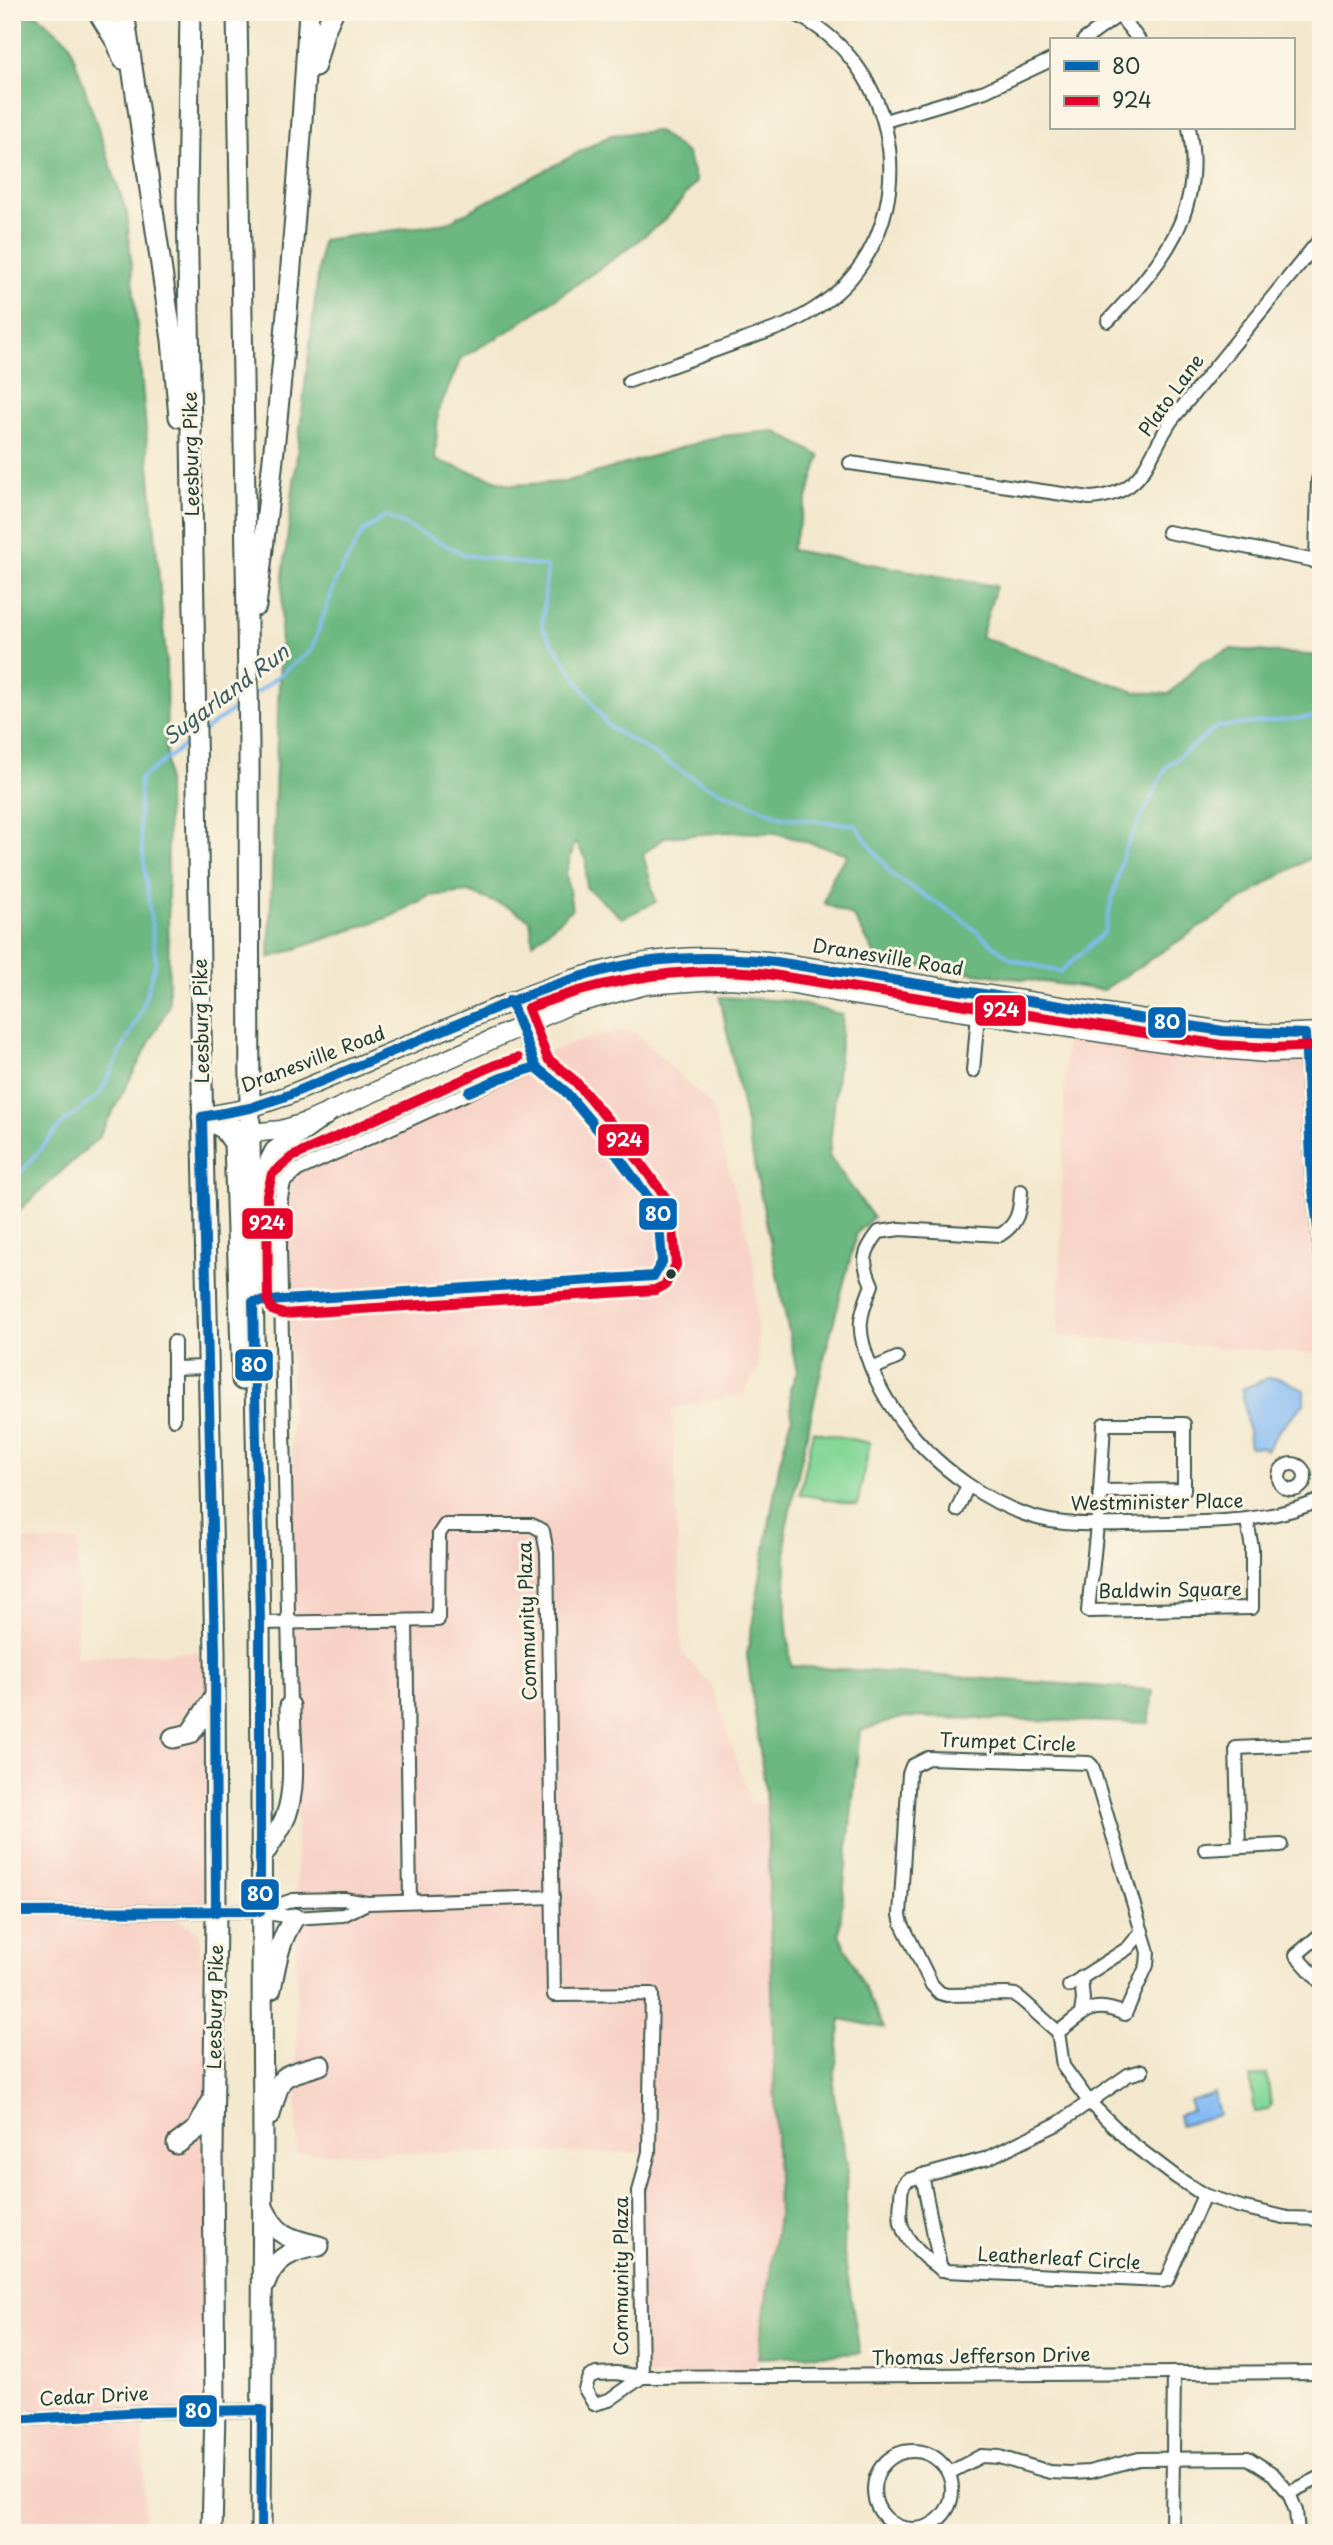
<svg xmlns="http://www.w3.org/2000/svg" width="1333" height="2545" font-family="'Playpen Sans',sans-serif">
<rect width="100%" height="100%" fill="#fcf5e5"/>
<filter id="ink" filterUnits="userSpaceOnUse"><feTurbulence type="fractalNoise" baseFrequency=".0143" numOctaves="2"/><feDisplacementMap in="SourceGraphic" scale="14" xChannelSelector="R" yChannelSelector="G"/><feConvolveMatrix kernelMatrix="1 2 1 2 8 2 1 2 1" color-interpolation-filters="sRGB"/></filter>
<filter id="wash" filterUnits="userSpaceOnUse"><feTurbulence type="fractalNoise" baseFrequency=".00686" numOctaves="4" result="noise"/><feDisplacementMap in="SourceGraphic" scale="28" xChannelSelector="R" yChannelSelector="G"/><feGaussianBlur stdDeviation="1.57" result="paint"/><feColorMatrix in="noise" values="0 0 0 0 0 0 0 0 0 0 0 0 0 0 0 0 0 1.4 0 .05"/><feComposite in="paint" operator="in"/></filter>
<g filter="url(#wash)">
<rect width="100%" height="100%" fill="#f3e8cd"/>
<g fill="#f7d1c6">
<path d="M1066,1026L1306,1053L1321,1255V1354L1058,1336Z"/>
<path d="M618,1030L635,1032L711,1105L754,1259L759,1368L742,1395L672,1408L682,1653L713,1687L751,1804L767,1803L778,2217L754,2377H642L639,2192L649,2153H297L296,1788L291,1410L286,1199L304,1158L466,1083L570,1044Z"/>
<path d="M12,1540L78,1542L76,1657L215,1651L216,1913H165L199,1931L213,2099L215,2410L143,2412L145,2533H12Z"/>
</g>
<g fill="#85d798" stroke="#528a66" stroke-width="2">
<path d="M813,1431L870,1443L857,1505L800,1494Z"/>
<path d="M1267,2074L1271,2105L1267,2110L1255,2112L1250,2077Z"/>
</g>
<g fill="#6cb880" stroke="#467a5a" stroke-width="2">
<path d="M12,12H34L69,42L127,214L166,658L169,1006L99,1137L12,1217Z"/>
<path d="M657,131L687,153L696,182L666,219L622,253L510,330L461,358L438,412L435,460L511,485L565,482L720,436L775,431L820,456L791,550L996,586L981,637L1135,692L1169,694L1201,662L1231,649L1321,656V852L1274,879L1103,990L878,960L854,917L824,903L832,876L848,854L776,833L728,832L665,837L643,854L656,902L622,918L586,887V858L575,842L566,873L572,909L533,943L530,920L510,908L469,892L429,896L392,916L269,958L283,576L322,240L447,223L611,135Z"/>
<path d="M720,997L790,1001L843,1015L829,1156L873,1217L857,1233L824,1358L786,1528V1616L791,1666L1153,1690L1149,1723L904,1717L860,1731L839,1934L884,2028L841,2019L833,2091L847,2163L844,2254L860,2353L758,2358L778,2217L767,1803L747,1655L780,1461L792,1418L790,1389L797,1372Z"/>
</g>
<g fill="#84bbf4" stroke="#527c94" stroke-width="2">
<path d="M1268,1378H1281L1304,1390V1404L1280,1429L1266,1450L1261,1447H1250L1242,1389Z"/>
<path d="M1214,2093L1219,2115L1180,2125L1178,2115L1192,2111L1190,2101Z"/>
</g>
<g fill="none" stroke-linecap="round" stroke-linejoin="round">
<g stroke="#84bbf4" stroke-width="3.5">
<path d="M256,693L311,651L336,580L363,532L386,516L466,555L547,567L542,627L608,726L703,784L782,817L855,825L893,876L956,915L1011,959L1060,972L1104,933L1124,851L1167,766L1217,727L1321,716"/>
<path d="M202,732L241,704"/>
<path d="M12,1183L61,1125L100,1094L142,1009L156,962L139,821L140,779L190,741"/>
</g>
</g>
</g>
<g filter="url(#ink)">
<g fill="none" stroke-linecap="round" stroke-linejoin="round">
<defs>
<g id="minor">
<path d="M1117,12L1139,40"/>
<path d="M1084,40L1123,12"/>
<path d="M885,121L985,91L1051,60"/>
<path d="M1108,321C1162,263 1206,212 1189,128"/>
<path d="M629,381L786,325C811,313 833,299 851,278C923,193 892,58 791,12"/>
<path d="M850,463L1090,498C1145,494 1145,461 1171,421L1321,238"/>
<path d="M1168,532L1321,562"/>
<path d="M1316,563L1318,480L1321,471"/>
<path d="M1305,1034L1312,1181L1321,1255"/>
<path d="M973,1071L978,1014"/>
<path d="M1021,1191C1020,1211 1018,1224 1000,1235L900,1229L879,1232C863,1252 861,1261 872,1285C868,1296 862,1309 861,1321C858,1345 879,1389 893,1409C929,1464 997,1516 1064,1523C1099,1526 1135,1523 1170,1523C1223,1522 1271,1521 1321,1500"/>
<path d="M253,1302L282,1300"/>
<path d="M174,1342V1419"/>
<path d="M174,1368L208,1367"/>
<path d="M872,1369L897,1358"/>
<circle cx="1292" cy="1477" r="13"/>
<path d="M1100,1491L1184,1490V1424H1104L1100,1491V1497L1088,1611L1252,1608V1548L1247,1521"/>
<path d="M957,1510L968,1485"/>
<path d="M406,1621L410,1901"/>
<path d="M260,1623L438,1620L439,1534L445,1525H532L543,1531L547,1553L554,1995L652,1994L649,2152L639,2192L642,2377L1321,2372"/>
<path d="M290,1706L280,1248L281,1198L284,1182L298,1170L501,1078L536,1067L510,1000"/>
<path d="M1239,1847L1236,1748L1321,1744"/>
<path d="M1205,1849L1281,1845"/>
<path d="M261,1911L293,1900L344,1899L367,1903L553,1897"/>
<path d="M12,1912L260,1911L294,1918L343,1915L367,1903"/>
<path d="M1321,1934L1296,1955L1321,1983"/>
<path d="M1081,1978L1083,2000L1081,2013"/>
<path d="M1069,1986L1128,1948L1142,1931"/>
<path d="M1058,2032C1085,2013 1090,1999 1125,2014L1147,1965L1148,1952L1092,1766L1089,1763L928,1758L912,1766L909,1774L900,1915L902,1924L932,1985L940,1993L947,1995L1007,1994L1015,1995L1022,2000L1058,2032L1063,2066L1090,2103L1131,2143L1176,2177L1204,2195L1241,2207L1288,2218L1321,2219"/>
<path d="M1142,2071L1128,2075L1059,2123L988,2158L908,2180C901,2186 901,2192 901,2200C900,2208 900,2216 901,2223C905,2241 930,2266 947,2271L1162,2281L1167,2280L1204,2195"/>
<path d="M922,2175L941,2270"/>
<path d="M616,2373L642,2377L609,2400L594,2404L585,2389L589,2377L596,2374Z"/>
<path d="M12,2420L143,2412L262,2410"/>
<circle cx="913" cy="2490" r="39"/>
<path d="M949,2473L981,2456L999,2457L1050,2472L1070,2473L1089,2472L1139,2459L1248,2458L1273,2474L1289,2493L1296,2511L1298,2533"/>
<path d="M1289,2493L1321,2477"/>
<path d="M1172,2533L1174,2373"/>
</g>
<g id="primary">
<path d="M206,1116L250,1108L286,1096C341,1073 397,1050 453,1026C523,996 593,966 670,959C706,955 741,958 776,962L1223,1031L1274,1034L1321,1032"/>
<path d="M212,1120L250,1133L281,1130L307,1122L569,1005L646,985L730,979L794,984L846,994L1196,1047L1267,1053L1321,1052"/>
</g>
<g id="trunk">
<path d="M98,12L117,43L123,59"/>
<path d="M124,12L172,340L179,417"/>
<path d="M190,12L187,200L203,1143L215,1651L216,1913L213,2152L215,2410L212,2533"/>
<path d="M237,12L249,744L250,1143L260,1623L263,2140L261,2533"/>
<path d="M315,66L324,32L333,12"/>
<path d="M256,606C281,409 297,211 309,12"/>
<path d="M202,1117L224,1129L234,1143L242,1380"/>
<path d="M261,1201L266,1168L275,1151L327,1114"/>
<path d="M173,1738L190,1734L214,1698"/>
<path d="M261,1859C269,1845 280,1831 286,1816C298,1783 290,1740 290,1706"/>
<path d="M271,1989C276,1963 279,1941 294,1918"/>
<path d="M270,2115C282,2071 278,2078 320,2065"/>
<path d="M177,2144L197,2129L211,2103"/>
<path d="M263,2207C276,2235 287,2238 315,2245"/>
<path d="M265,2284C274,2257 293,2250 319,2246"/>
</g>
</defs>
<use href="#minor" stroke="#3f574b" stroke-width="16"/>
<use href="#primary" stroke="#3f574b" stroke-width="21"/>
<use href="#trunk" stroke="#3f574b" stroke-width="23"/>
<use href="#minor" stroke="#fff" stroke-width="12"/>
<use href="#primary" stroke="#fff" stroke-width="18"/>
<use href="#trunk" stroke="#fff" stroke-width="19"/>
<defs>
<g id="bus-1">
<path d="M469,1092L501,1078L536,1067"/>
<path d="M12,1912L260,1911V1623L253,1302L654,1276L662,1262L658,1211L603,1136L565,1091L536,1067L510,1000"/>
<path d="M216,1913L215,1651L202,1117L250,1108L286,1096C340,1073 394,1051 448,1028C511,1001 575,973 644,962C688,956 731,957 776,962L1223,1031L1305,1034L1312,1181L1321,1253"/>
<path d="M12,2420L143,2412L262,2410L261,2533"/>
</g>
<path id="bus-2" d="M518,1058L495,1065L292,1157L272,1174L267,1195L268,1300L272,1310L283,1314L655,1290L665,1285L676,1265L671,1205L614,1127L575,1081L548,1059L528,1008C604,979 679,966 760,973L1221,1045L1273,1048L1321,1046"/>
</defs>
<use href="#bus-1" stroke="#fcf5e5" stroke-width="16"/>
<use href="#bus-2" stroke="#fcf5e5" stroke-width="16"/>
<use href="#bus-1" stroke="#0066b3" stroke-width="10"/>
<use href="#bus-2" stroke="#e4002b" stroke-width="10"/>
</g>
</g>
<circle fill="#1f3d34" stroke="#fcf5e5" stroke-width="2.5" cx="671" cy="1274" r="6"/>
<g text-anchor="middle" stroke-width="6" stroke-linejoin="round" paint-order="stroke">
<g font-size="19" fill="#1f3d34" stroke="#fcf5e5">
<text transform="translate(1171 395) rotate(-54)" y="7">Plato Lane</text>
<text transform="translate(191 454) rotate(-91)" y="7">Leesburg Pike</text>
<text transform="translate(888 957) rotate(9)" y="7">Dranesville Road</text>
<text transform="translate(201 1021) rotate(-91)" y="7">Leesburg Pike</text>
<text transform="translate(313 1059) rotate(-21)" y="7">Dranesville Road</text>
<text transform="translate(1157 1502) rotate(-1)" y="7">Westminister Place</text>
<text transform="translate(1170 1590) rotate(-1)" y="7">Baldwin Square</text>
<text transform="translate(527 1621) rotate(-92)" y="7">Community Plaza</text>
<text transform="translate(1008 1742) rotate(2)" y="7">Trumpet Circle</text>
<text transform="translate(215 2007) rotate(-89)" y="7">Leesburg Pike</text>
<text transform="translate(1059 2258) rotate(3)" y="7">Leatherleaf Circle</text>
<text transform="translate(621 2276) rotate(-90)" y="7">Community Plaza</text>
<text transform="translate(981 2356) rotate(-1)" y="7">Thomas Jefferson Drive</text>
<text transform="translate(94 2396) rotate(-3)" y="7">Cedar Drive</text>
</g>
<g font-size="21" font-style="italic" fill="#385c64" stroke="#fcf5e5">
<text transform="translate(226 695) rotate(-37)" y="7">Sugarland Run</text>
</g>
</g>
<g stroke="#fcf5e5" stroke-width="2.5">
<rect x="974" y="994" width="53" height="33" rx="7" fill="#e4002b"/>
<rect x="1147" y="1006" width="40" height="33" rx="7" fill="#0066b3"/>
<rect x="597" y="1123" width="53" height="34" rx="7" fill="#e4002b"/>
<rect x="638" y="1197" width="40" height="34" rx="7" fill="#0066b3"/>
<rect x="241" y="1207" width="53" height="33" rx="7" fill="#e4002b"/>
<rect x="234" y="1348" width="40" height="34" rx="7" fill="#0066b3"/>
<rect x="240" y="1878" width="40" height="33" rx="7" fill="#0066b3"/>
<rect x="178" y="2394" width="40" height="34" rx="7" fill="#0066b3"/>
</g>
<g font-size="19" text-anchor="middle" font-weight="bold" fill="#fff">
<text x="1001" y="1017">924</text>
<text x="1167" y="1029">80</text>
<text x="624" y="1147">924</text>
<text x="658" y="1221">80</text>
<text x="267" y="1230">924</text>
<text x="254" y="1372">80</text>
<text x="260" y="1901">80</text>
<text x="198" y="2418">80</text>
</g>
<rect width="1333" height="2545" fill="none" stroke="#fcf5e5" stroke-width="42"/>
<rect x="1050" y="38" width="245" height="91" fill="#fcf5e5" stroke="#a4ab9e" stroke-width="2"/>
<rect x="1064" y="61" width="35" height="10" fill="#0066b3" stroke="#a4ab9e" stroke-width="2"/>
<text x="1112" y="74" font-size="21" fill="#1f3d34">80</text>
<rect x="1064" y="96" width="35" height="10" fill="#e4002b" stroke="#a4ab9e" stroke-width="2"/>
<text x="1112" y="108" font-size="21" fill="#1f3d34">924</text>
</svg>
